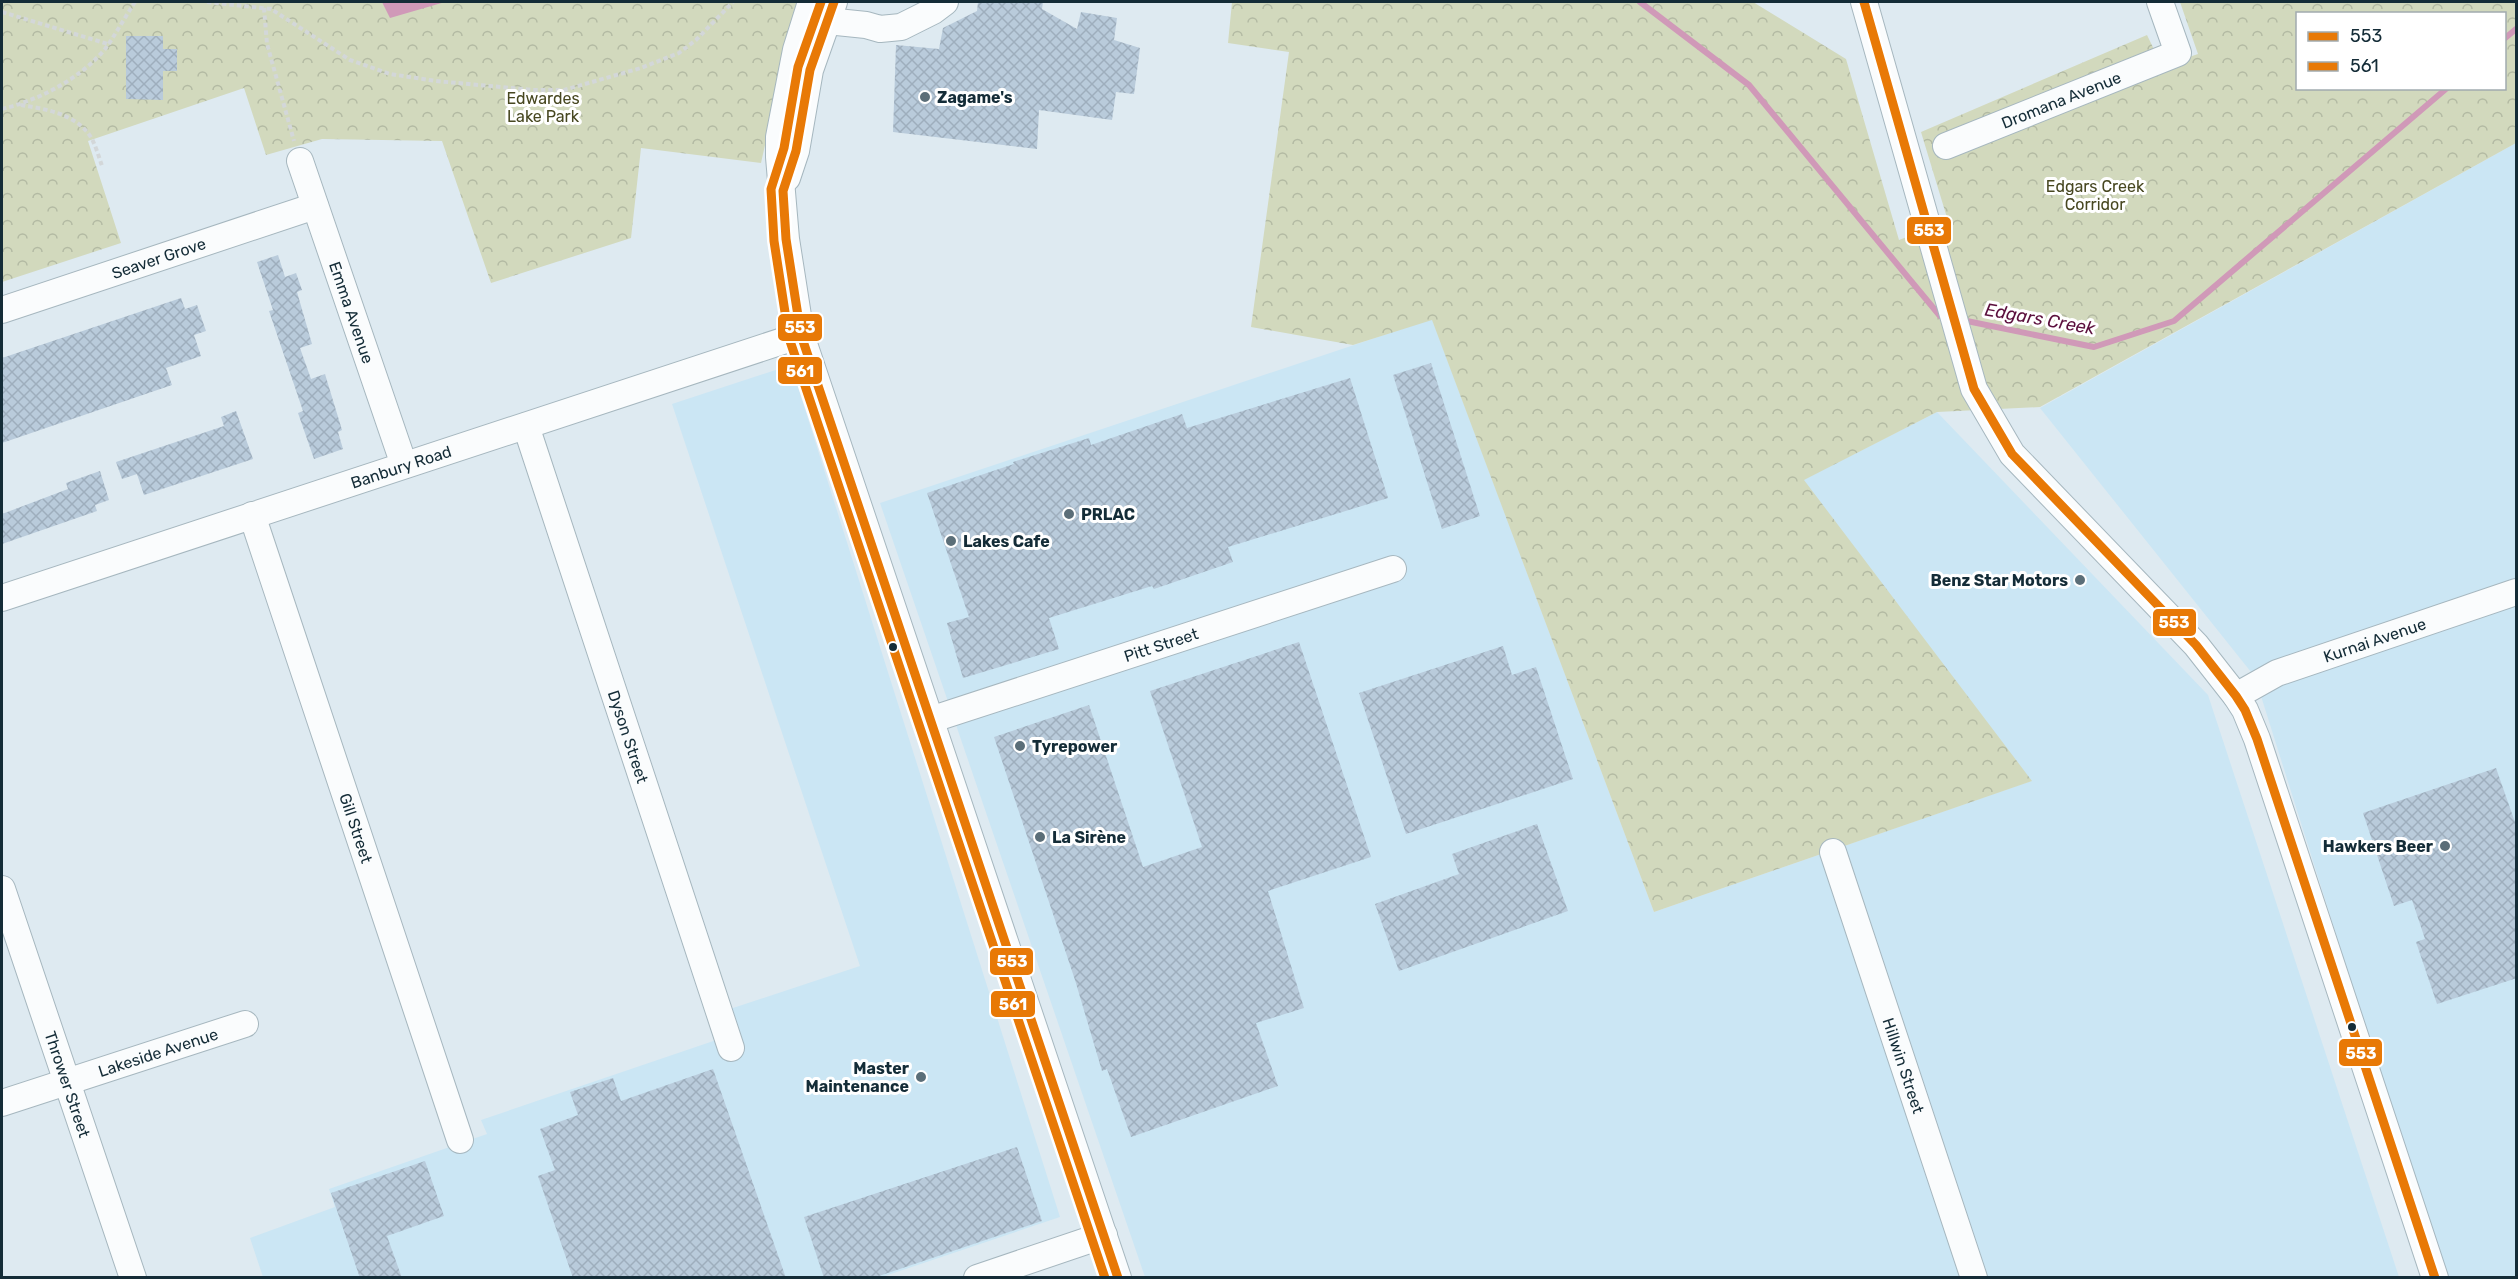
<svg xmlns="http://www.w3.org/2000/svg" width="2518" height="1279" font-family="Rubik,sans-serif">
<defs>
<pattern id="forest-crowns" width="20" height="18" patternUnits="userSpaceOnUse" patternTransform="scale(1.5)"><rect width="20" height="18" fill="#d2d9bd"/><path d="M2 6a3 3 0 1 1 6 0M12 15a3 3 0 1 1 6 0" fill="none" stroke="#b3baa3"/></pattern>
<pattern id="building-cross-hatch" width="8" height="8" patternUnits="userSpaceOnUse" patternTransform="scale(1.5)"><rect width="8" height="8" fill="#b9cbdb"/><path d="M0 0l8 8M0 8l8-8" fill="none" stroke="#9eaebd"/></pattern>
</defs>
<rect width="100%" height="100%" fill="#deeaf1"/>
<g fill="#cbe6f4">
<path d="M2516,143V1277H2444L2255,677L2040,408Z"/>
<path d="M1432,319L1654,912L2031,781L1803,480L1937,412L2208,695L2399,1277H1145L880,503Z"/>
<path d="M791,365L1060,1217L879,1278L263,1277L250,1238L335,1207L329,1189L487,1134L481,1120L737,1033L730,1009L860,966L672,404Z"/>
</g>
<g fill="url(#forest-crowns)" fill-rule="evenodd">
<path d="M2,2H797L761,163L641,148L631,238L491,283L442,141L322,139L266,155L244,88L88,141L121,243L2,282Z"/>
<path d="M1232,2H1753L1846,59L1899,240L1948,221L1921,132L2147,35L2162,66L2198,54L2180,2H2516V143L2040,407L1937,412L1804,480L2032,781L1654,912L1432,320L1353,345L1251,327L1289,52L1228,43ZM2298,14H2504V88H2298Z"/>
</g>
<path fill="#d099b8" d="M382,2H445L390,18Z"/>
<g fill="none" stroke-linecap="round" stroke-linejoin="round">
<g stroke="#d099b8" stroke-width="6">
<path d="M1640,2L1749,85L1940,316L1946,317"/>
<path d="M2504,39L2516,29"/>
<path d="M1962,320L2094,347L2174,321L2447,88"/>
</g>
</g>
<g fill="url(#building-cross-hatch)">
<path d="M978,2H1043L1042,9L1077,29L1081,12L1117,18L1114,40L1140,48L1134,94L1116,92L1112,120L1039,110L1037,149L893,132L896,45L939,49L943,28L977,11Z"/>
<path d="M126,36H163V49H177V71H163V100L126,99Z"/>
<path d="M278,255L285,277L296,273L302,290L297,292L312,344L300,348L311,379L325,374L342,430L338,432L343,449L314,459L298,413L303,411L269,311L273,310L257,262Z"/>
<path d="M181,298L185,309L197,305L206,331L194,335L201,356L166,368L172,385L2,443V358Z"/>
<path d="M1431,363L1480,516L1442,529L1393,375Z"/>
<path d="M1350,378L1388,498L1228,547L1233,562L1154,589L1152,586L1049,618L1059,649L963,678L947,623L969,617L927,493L1014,464L1013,462L1089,438L1091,445L1182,414L1187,428Z"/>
<path d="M236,411L253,459L144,495L137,474L122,479L116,462L224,426L221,417Z"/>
<path d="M100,471L109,500L95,505L97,511L2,544V514L68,489L66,483Z"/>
<path d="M1299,642L1371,857L1268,891L1304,1008L1256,1023L1278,1086L1131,1137L1107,1069L1102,1071L1075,980L994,737L1089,705L1143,867L1202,847L1150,691Z"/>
<path d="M1503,646L1512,675L1536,667L1573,779L1406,834L1359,693Z"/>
<path d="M2496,768L2517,828V978L2437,1004L2416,942L2425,939L2412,900L2394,906L2363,813Z"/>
<path d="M1537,824L1568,911L1399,971L1375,904L1459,874L1452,854Z"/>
<path d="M713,1069L786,1278H573L538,1176L555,1170L540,1129L578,1115L570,1092L613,1078L621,1101Z"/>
<path d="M1017,1147L1042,1221L873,1278H824L804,1217Z"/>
<path d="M425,1161L444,1216L387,1236L402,1278H360L331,1193Z"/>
</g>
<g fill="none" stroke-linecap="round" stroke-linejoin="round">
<defs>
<g id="minor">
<path d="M811,2L796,50L779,137V157L786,239L801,335L1118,1278"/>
<path d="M1864,2L1974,389L2012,454L2196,645L2236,696L2245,710L2257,739L2435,1278"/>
<path d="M817,10L827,21L866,25L880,29L901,27L933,11L945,2"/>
<path id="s1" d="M1946,146L2178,53L2160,2"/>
<path id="s2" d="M300,161L404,465"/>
<path d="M787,178L796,151L810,70L834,2"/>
<path id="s3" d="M2,310L315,206"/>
<path id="s4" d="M526,426L731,1048"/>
<path id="s5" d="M252,515L460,1140"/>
<path id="s6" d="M2,598L801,335"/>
<path id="s7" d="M2236,696L2277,673L2516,592"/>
<path id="s8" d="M930,720L1393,569"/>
<path id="s9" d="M1833,852L1974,1278"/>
<path id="s10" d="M2,889L133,1278"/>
<path id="s11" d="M2,1103L245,1024"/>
<path d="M977,1278L1104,1235"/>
</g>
</defs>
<use href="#minor" stroke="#a6b7bf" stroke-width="28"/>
<g stroke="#d3d7d9" stroke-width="4" stroke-dasharray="4.5 3" stroke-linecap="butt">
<path d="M207,2L271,9L350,60L390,74L436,81L533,90H564L641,68L679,53L696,40L733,2"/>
<path d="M264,8L267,44L294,141"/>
<path d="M2,12L108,44"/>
<path d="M21,105C45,109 78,114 92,139C96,147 99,157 102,166"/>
<path d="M2,109C39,100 80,79 105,49C116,34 125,17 135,2"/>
</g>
<use href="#minor" stroke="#fafcfd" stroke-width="26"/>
<defs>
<g id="bus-1">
<path d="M834,2L810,70L796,151L783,191L786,239L801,335L1118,1278"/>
<path d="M1864,2L1974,389L2012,454L2196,645L2236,696L2245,710L2257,739L2435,1278"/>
</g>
<path id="bus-2" d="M821,2L798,67L784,148L771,189L774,241L789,338L1105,1278"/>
</defs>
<use href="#bus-1" stroke="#fff" stroke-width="14"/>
<use href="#bus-2" stroke="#fff" stroke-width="14"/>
<use href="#bus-1" stroke="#e87906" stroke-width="9"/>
<use href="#bus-2" stroke="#e87906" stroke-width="9"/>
</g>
<g fill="#5b6e78" stroke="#fff" stroke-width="2">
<circle cx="925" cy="97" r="6"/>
<circle cx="1069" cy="514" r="6"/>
<circle cx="951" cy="541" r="6"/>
<circle cx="2080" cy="580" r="6"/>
<circle cx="1020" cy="746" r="6"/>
<circle cx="1040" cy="837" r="6"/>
<circle cx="2445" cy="846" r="6"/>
<circle cx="921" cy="1077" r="6"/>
</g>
<g fill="#142c37" stroke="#fff" stroke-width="2">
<circle cx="893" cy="647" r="5"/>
<circle cx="2352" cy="1027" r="5"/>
</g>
<g text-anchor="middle" stroke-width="6" stroke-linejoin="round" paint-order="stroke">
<g font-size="16" font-weight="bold" fill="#142c37" stroke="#fff" text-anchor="start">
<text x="937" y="103">Zagame's</text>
<text x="1081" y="520">PRLAC</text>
<text x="963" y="547">Lakes Cafe</text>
<text x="2068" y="586" text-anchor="end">Benz Star Motors</text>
<text x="1032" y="752">Tyrepower</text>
<text x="1052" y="843">La Sirène</text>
<text x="2433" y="852" text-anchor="end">Hawkers Beer</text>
<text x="909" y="1074" text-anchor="end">Master<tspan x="909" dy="18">Maintenance</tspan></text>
</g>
<g font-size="16" fill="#474720" stroke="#fff">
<text x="543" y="104">Edwardes<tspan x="543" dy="18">Lake Park</tspan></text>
<text x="2095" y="192">Edgars Creek<tspan x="2095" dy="18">Corridor</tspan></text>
</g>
<g font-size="16" fill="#142c37" stroke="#fff">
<text dy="6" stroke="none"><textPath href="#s1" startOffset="124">Dromana Avenue</textPath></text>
<text dy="6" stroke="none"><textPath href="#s3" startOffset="165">Seaver Grove</textPath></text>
<text dy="6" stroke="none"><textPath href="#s2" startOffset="160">Emma Avenue</textPath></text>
<text dy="6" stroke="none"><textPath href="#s6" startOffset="420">Banbury Road</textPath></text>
<text dy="6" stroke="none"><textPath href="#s7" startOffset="150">Kurnai Avenue</textPath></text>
<text dy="6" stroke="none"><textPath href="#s8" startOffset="243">Pitt Street</textPath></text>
<text dy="6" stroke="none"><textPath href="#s4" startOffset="327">Dyson Street</textPath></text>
<text dy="6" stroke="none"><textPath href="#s5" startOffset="330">Gill Street</textPath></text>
<text dy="6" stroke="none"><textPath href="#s11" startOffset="164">Lakeside Avenue</textPath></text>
<text dy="6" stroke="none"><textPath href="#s9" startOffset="225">Hillwin Street</textPath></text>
<text dy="6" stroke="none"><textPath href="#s10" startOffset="206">Thrower Street</textPath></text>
</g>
<g font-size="18" font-style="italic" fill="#5b0f3d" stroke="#fff">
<text transform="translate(2040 319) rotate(10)" y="6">Edgars Creek</text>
</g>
</g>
<g stroke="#fff" stroke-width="2">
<rect x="1906" y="216" width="46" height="29" rx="6" fill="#e87906"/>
<rect x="777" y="313" width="46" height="29" rx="6" fill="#e87906"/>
<rect x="777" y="356" width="46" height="29" rx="6" fill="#e87906"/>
<rect x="2152" y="608" width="45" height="29" rx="6" fill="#e87906"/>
<rect x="989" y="947" width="45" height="29" rx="6" fill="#e87906"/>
<rect x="990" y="990" width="46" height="28" rx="6" fill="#e87906"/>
<rect x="2338" y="1038" width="45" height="29" rx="6" fill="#e87906"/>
</g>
<g font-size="16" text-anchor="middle" font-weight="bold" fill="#fff">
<text x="1929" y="236">553</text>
<text x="800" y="333">553</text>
<text x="800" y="377">561</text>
<text x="2174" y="628">553</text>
<text x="1012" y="967">553</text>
<text x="1013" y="1010">561</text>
<text x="2361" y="1059">553</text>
</g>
<rect width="2518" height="1279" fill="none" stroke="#142c37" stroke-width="6"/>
<rect x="2296" y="12" width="210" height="78" fill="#ffffff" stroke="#a1abaf" stroke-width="1.5"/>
<rect x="2308" y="32" width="30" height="9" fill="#e87906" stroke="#a1abaf" stroke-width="1.5"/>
<text x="2350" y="42" font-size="18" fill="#142c37">553</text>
<rect x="2308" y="62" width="30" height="9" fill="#e87906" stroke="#a1abaf" stroke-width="1.5"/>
<text x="2350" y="72" font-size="18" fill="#142c37">561</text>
</svg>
